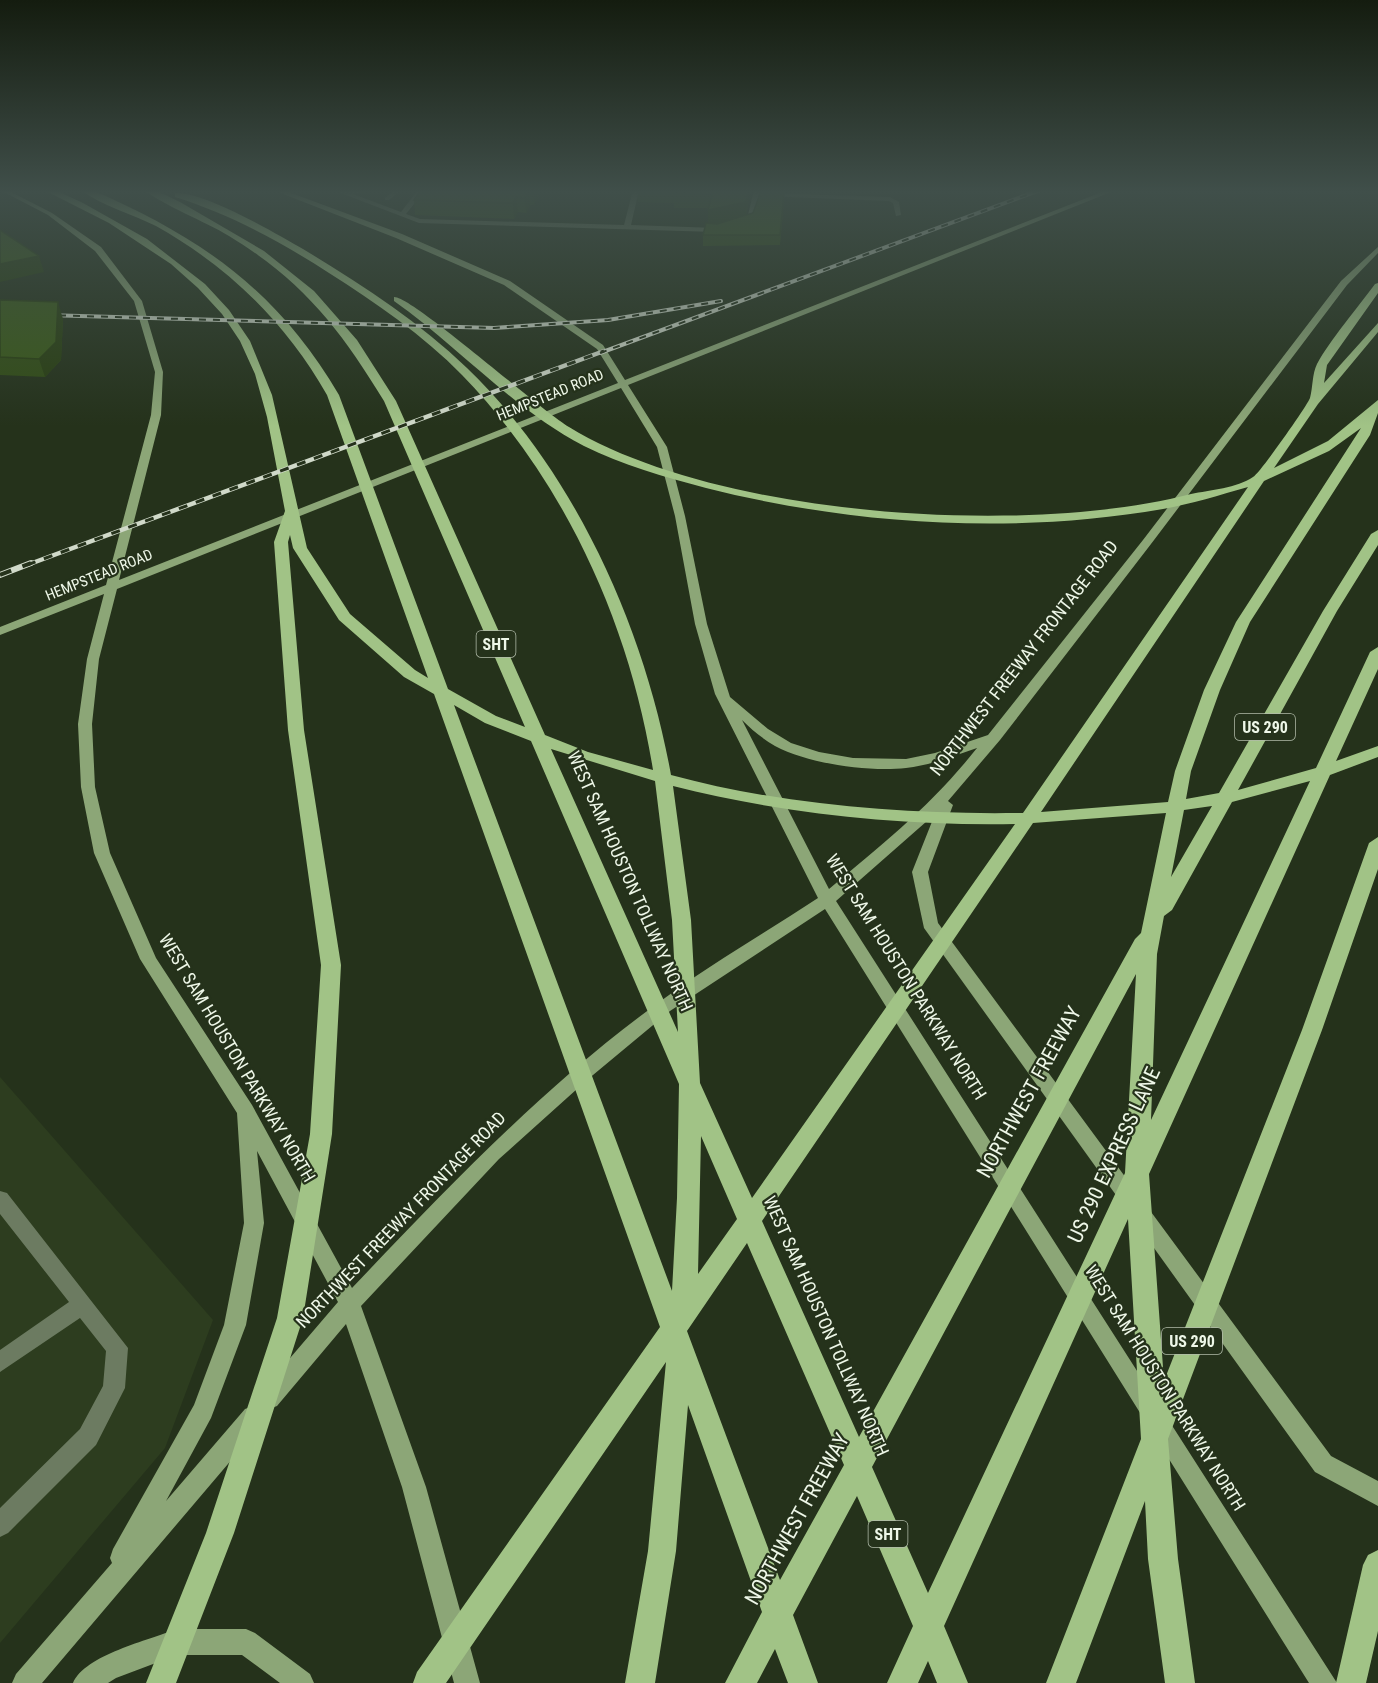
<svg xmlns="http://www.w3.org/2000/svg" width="1378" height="1683" font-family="'Roboto Condensed',sans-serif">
<rect width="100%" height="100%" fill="#25321b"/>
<path fill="#2d3d1f" d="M0,1077L213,1320L165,1448L0,1643Z"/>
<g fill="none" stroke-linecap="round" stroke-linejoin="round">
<g fill="#6c7b61" fill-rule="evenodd">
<path d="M333,190H375L353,194L401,212L418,190H425L406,214L420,219L624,225L633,190H639L631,225L716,228L747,219L754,190H760L752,221L716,232L419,223Z"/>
<path d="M394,190H401L389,200H385V198Z"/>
<path d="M765,193L890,197L899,202L901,215L896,216L893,203L889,201L763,196Z"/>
<path d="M0,1191L7,1193L128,1348L125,1388L96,1445L8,1533L0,1537V1508L80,1429L103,1386L106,1351L80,1318L0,1372V1350L69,1302L0,1214Z"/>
</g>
<g fill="#8ca677" fill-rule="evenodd">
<path d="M0,190H7L52,213L101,247L142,301L163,372L161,415L119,580L618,383L597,349L504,285L396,238L273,190H283L402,234L510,281L603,345L625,380L1107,190H1116L628,385L667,447L685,516L707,624L730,697L768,729L791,743L819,752L853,758L906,759L935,753L988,735L1143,540L1341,281L1378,247V253L1347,285L1151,544L1000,740L948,801L953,805L928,872L938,923L1331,1456L1378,1481V1506L1315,1472L924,928L912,872L935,814L836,901L1337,1683H1309L825,909L670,1011L587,1080L499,1159L361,1306L426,1487L480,1683H454L402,1487L346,1324L277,1406L269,1409L261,1406L258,1399L261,1392L338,1302L257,1151L264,1223L246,1325L211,1418L166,1501L245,1409L253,1406L261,1409L264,1417L261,1425L42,1683H12L16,1674L112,1563L110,1558L113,1549L194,1405L224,1325L244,1223L237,1113L140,959L94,853L81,787L78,724L87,659L104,594L0,635V627L106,585L151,415L155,372L134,301L95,251L48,215ZM621,388L657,447L675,516L695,624L715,694L818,898C765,933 709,965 658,1003C545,1085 448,1187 352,1288L252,1105L156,958L110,853L95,787L92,724L99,659L117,589ZM742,720C752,730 763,739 775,746C809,764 868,772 906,768C931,765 954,756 977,748C932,805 884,843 829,889Z"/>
<path d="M177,1629H246L255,1633L310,1674L314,1683H280L242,1655H177L116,1678L108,1683H73C85,1655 149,1640 177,1629Z"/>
</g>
<g fill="#a1c386" fill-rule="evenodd">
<path d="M44,190H55L83,203L147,239L205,284L229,310L250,341L272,395L307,548L350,614L415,670L428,678L327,395C286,323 229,267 156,226C132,214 102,206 81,190H92C202,238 277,290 339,395L448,689L496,716L525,727L384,401C340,329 303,281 229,236C204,221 165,206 144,190H155L180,202L264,251L314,291L357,340L396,401L545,735L588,752L653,770C630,625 565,481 462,375C423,335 376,303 329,273C281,242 230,214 175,197V193C204,191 277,234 303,249C361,284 418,321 467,368C575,472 645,629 671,775C781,805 908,815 1023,813L1248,487C1220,495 1191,504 1163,509C1013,535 853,525 706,488C665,477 622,465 584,446C513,409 459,347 394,301V297C412,296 539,409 569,427C716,517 1026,537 1191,494C1210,490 1237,488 1253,477C1260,473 1307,406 1310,398C1313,387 1312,374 1317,364C1329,341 1359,306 1375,284L1378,283V293L1327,365L1324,383L1378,323V332L1318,404L1274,468L1328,441L1378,400V413L1370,435L1250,622L1220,690L1191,771L1186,799L1219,793L1323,611L1371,534L1378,530V545L1337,611L1238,790L1316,768L1370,652L1378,647V669L1336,761L1378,746V757L1330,775L1149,1174L1164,1381L1302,1030L1369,843L1378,837V869L1322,1030L1168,1439L1178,1559L1195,1683H1165L1148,1559L1145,1501L1076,1683H1046L1141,1439L1128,1219L944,1626L968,1683H937L928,1661L918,1683H887L913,1626L857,1496L793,1615L818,1683H788L775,1649L757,1683H725L762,1612L688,1405L676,1551L655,1683H625L648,1551L666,1362L446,1683H413L417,1672L660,1327L434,694L404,677L339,620L293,548L290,535L288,542L304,730L341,965L332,1134L303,1318L234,1533L176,1683H146L206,1533L277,1318L310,1134L321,965L288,730L274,542L285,511L267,417L255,374L240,341L222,314L198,288L171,264L109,223ZM1361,428L1236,622L1204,690L1175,771L1168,802L1041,812L1264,481L1329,451ZM454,705L485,723L531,741L679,1084L677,1198L672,1291ZM551,749L655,781L672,920L678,1032ZM1310,781L1151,1120L1157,954L1164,916L1172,910L1232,802ZM673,786C783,814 901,826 1015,824L752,1198L700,1083L691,920ZM1212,806L1171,877L1184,810ZM1166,813L1141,933L1135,939L859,1437L762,1221L1033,823ZM1136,974L1125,1173L928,1593L872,1467ZM701,1136L737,1219L698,1274ZM747,1243L844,1465L780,1580L687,1331Z"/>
<path d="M1378,1550V1631L1366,1683H1336L1363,1565L1368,1555Z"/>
</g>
<defs>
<g id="rail-far2">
<path d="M45,315L494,328L608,320L721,301"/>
<path d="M600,353L1040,190"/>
</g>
<path id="rail-far1" d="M27,565L604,351"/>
<path id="rail" d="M0,575L31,563"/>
</defs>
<use href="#rail-far2" stroke="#d0d9c9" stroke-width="4"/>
<use href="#rail-far1" stroke="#d0d9c9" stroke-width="4.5"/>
<use href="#rail" stroke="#d0d9c9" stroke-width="6"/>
<use href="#rail-far2" stroke="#25321b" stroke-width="2" stroke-dasharray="7" stroke-linecap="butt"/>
<use href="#rail-far1" stroke="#25321b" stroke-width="3" stroke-dasharray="9" stroke-linecap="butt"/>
<use href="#rail" stroke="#25321b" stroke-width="4" stroke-dasharray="12" stroke-linecap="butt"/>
</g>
<g fill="#324d15">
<path d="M421,190H542L534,205H530L526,213L518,212L514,219L415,215L414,200Z"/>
<path d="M638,190H749V200L746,215L784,201L780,245L703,246V235L708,223V208H674V203L638,202Z"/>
<path d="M0,300L63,319L61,360L45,377L0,375Z"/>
</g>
<g fill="#293f11">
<path d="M529,190L530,205L526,213L525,198Z"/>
<path d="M533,190H542L534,205Z"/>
<path d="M748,190H749V200L745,217L708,225V210Z"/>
<path d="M516,197L518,212L514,219L513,203Z"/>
<path d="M39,256L44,272L0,282V264Z"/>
<path d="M58,302L63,319L61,360L45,377L39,359Z"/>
</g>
<g fill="#3a5a18" stroke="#293f11" stroke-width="1.5">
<path d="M421,190H533H529L525,198L516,197L513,203L414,200Z"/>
<path d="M675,190H748L746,202L708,210L712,194L674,193Z"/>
<path d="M761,191H784L780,235H703L706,223L717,224L753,213Z"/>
<path d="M0,230L39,256L0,264Z"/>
<path d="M0,300L58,302L56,342L39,359L0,357Z"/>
</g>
<linearGradient id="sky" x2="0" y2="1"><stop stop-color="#141c0f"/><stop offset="0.45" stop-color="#404f4a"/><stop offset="1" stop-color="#404f4a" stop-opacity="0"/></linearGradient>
<rect width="1378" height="426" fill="url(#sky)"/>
<g text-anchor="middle" stroke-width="4.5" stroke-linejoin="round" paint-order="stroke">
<g font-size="15" fill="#eef7e8" stroke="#25321b">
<text transform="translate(550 395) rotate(-22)" y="5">HEMPSTEAD ROAD</text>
<text transform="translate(99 575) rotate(-22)" y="5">HEMPSTEAD ROAD</text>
</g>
<g fill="#25321b" stroke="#b2bcaa" stroke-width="1.5">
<rect x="476.5" y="631" width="39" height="26" rx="4.5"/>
<rect x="1235" y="714" width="60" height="26" rx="4.5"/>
<rect x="1162" y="1328" width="60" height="26" rx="4.5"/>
<rect x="868.5" y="1521" width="39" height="26" rx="4.5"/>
</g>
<g font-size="16" font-weight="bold" fill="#eef7e8">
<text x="496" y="650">SHT</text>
<text x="1265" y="733">US 290</text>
<text x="1192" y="1347">US 290</text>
<text x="888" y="1540">SHT</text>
</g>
<g font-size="18" fill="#eef7e8" stroke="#25321b">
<text transform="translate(1024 658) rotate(-52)" y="6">NORTHWEST FREEWAY FRONTAGE ROAD</text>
<text transform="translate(630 881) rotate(66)" y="6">WEST SAM HOUSTON TOLLWAY NORTH</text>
<text transform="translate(906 977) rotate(58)" y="6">WEST SAM HOUSTON PARKWAY NORTH</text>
<text transform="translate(237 1058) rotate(59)" y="6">WEST SAM HOUSTON PARKWAY NORTH</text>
<text transform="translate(401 1220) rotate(-46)" y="6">NORTHWEST FREEWAY FRONTAGE ROAD</text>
<text transform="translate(826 1326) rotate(66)" y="6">WEST SAM HOUSTON TOLLWAY NORTH</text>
<text transform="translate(1165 1388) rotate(58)" y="6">WEST SAM HOUSTON PARKWAY NORTH</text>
</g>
<g font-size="21" fill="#eef7e8" stroke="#25321b">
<text transform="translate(1029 1092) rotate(-61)" y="7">NORTHWEST FREEWAY</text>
<text transform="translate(1114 1155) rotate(-65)" y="7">US 290 EXPRESS LANE</text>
<text transform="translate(797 1519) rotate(-61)" y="7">NORTHWEST FREEWAY</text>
</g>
</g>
</svg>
